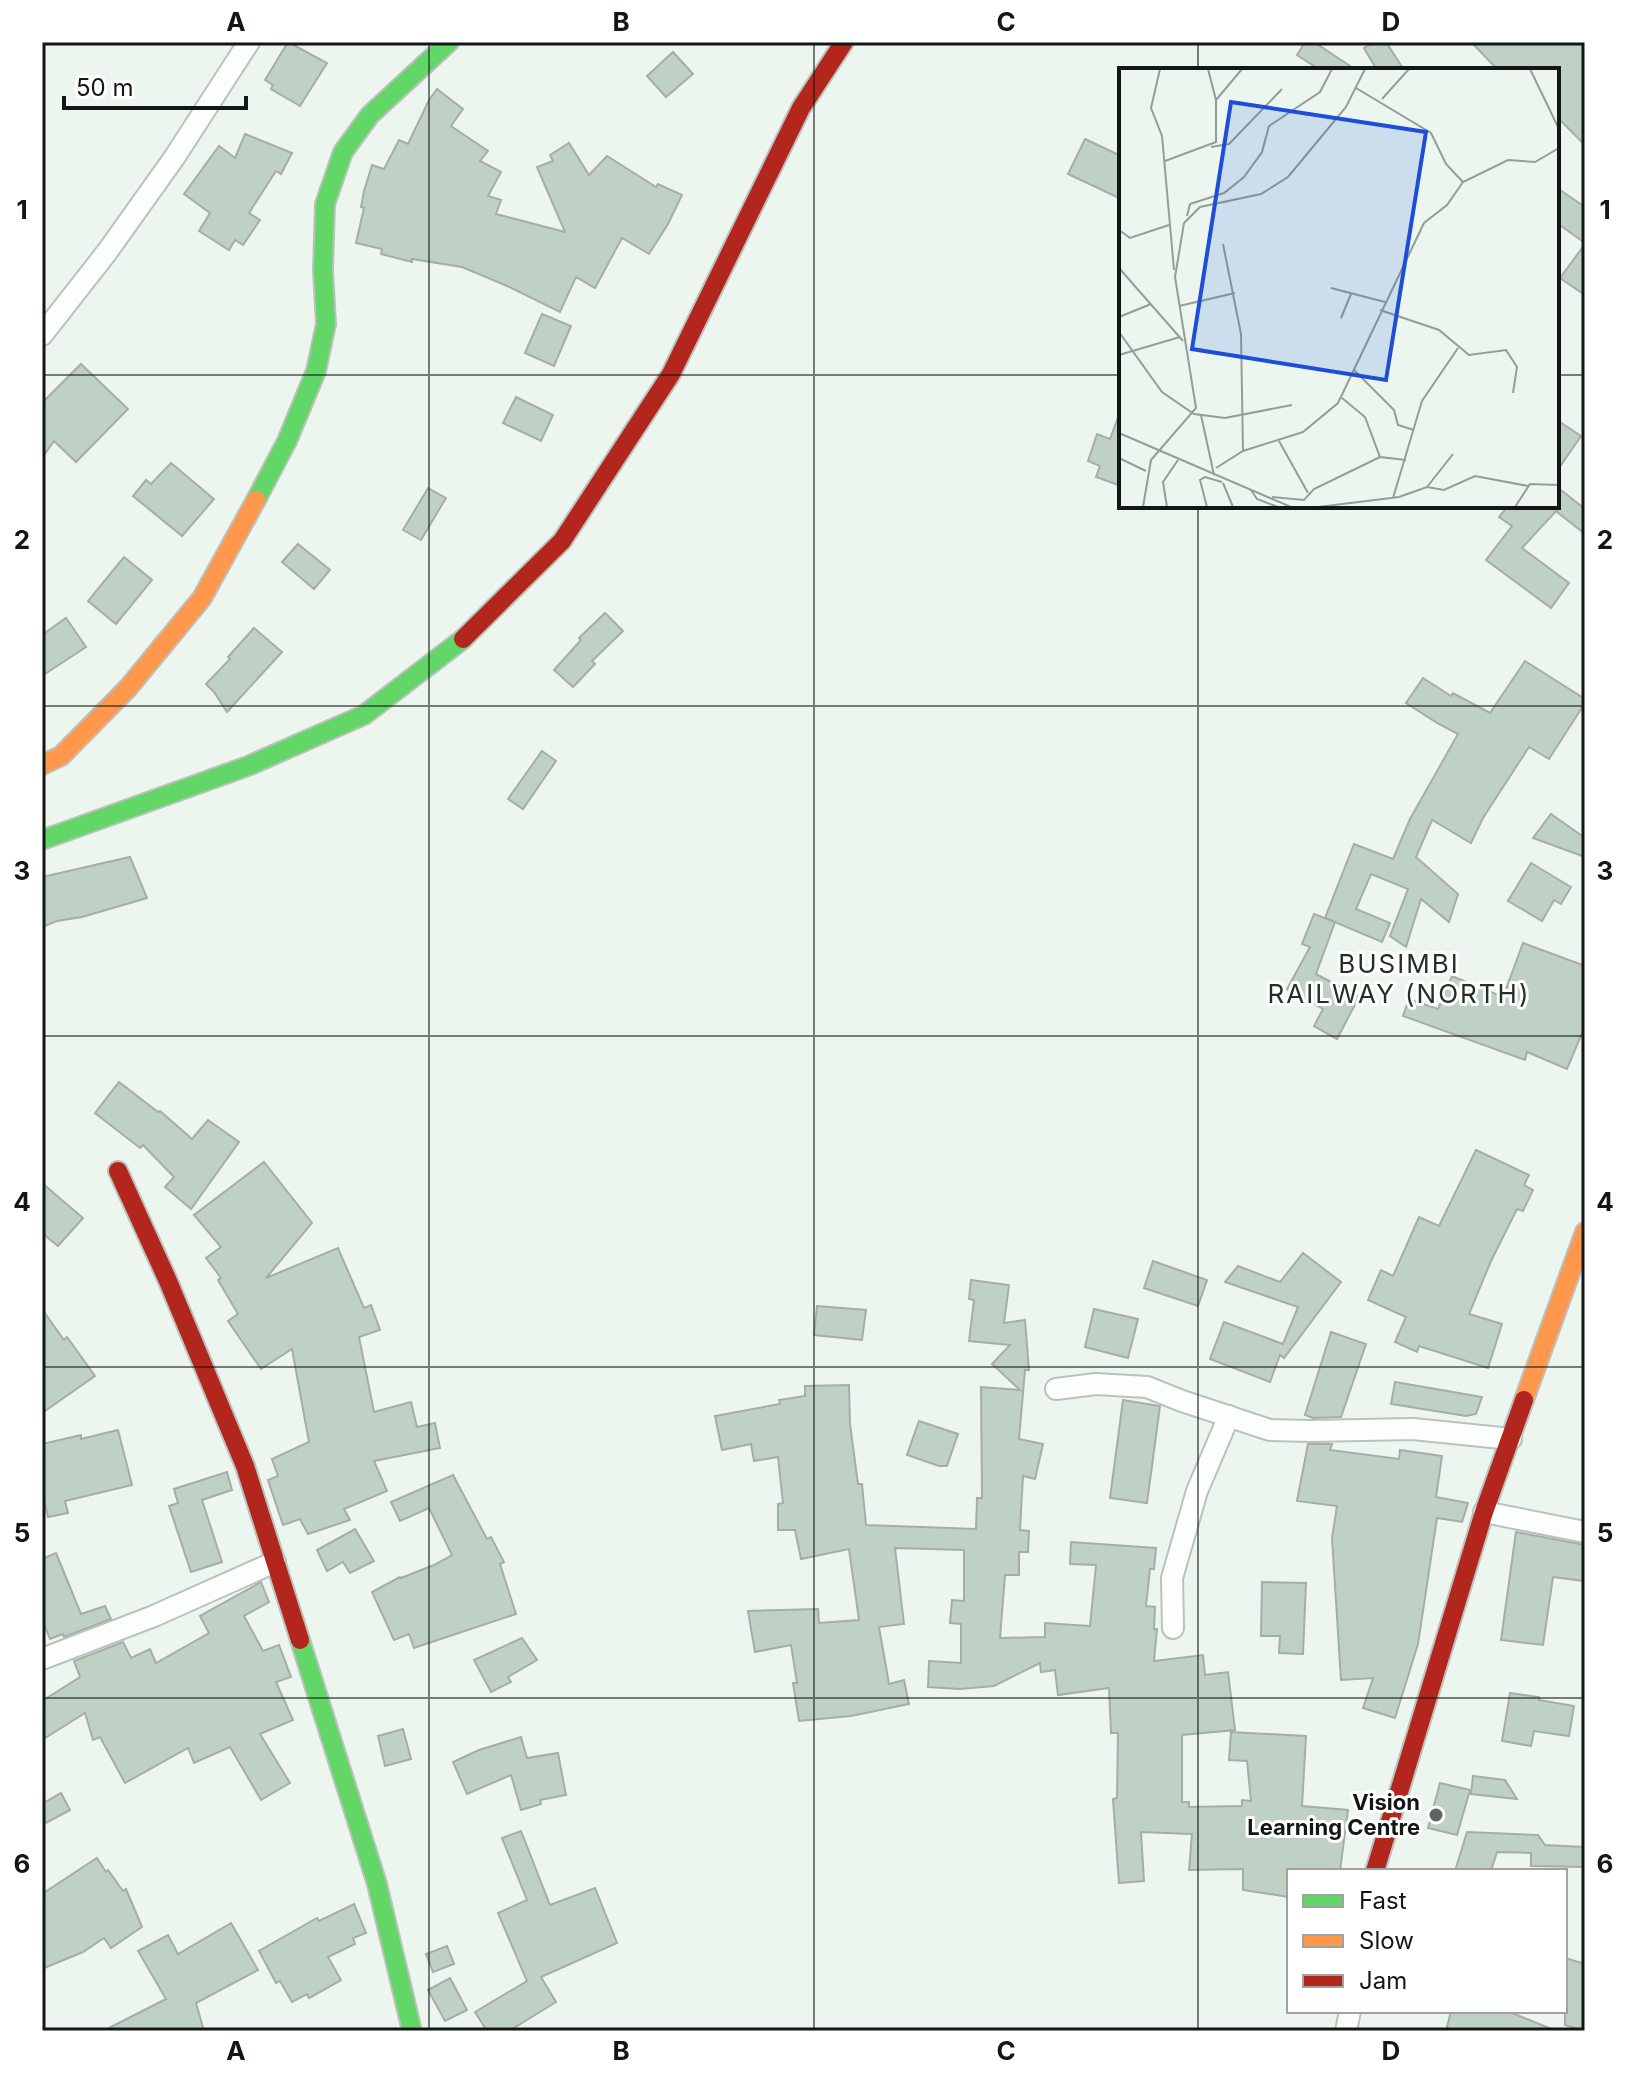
<svg xmlns="http://www.w3.org/2000/svg" width="1627" height="2073" font-family="Inter,sans-serif">
<rect width="100%" height="100%" fill="#ecf6ef"/>
<g fill="#bfd1c5" stroke="#a6ada9" stroke-width="2">
<path d="M288,42L327,63L300,106L271,89L273,85L265,80Z"/>
<path d="M1305,42H1314L1356,70H1320L1297,55Z"/>
<path d="M1374,42H1386L1404,70H1377L1364,48Z"/>
<path d="M1471,42H1585V145L1557,117V70H1498Z"/>
<path d="M673,52L693,74L666,97L647,76Z"/>
<path d="M437,89L463,109L451,126L488,151L480,161L501,172L488,196L501,200L496,214L565,232L537,167L553,161L550,155L569,143L589,175L607,156L656,187L658,184L682,195L668,224L649,254L622,238L595,288L576,277L560,312L505,285L462,267L412,259V262L381,254L382,249L356,243L364,208L361,207L364,191L372,165L384,169L399,140L408,144L429,100Z"/>
<path d="M245,134L292,153L281,174L276,171L249,213L260,220L243,245L235,240L229,250L199,231L210,213L184,194L219,146L235,158Z"/>
<path d="M1085,139L1121,156V199L1068,174Z"/>
<path d="M1557,188L1585,207V243L1557,223Z"/>
<path d="M1585,244V295L1560,278Z"/>
<path d="M542,314L571,326L554,366L525,353Z"/>
<path d="M81,364L128,409L76,462L54,441L42,458V403Z"/>
<path d="M516,397L553,415L541,441L503,423Z"/>
<path d="M1119,415L1121,416V486L1096,477L1100,466L1088,461L1097,434L1110,439Z"/>
<path d="M1557,420L1581,436L1557,471Z"/>
<path d="M171,463L214,499L182,536L133,496L146,480L151,484Z"/>
<path d="M1557,487L1585,509V534L1557,512V510L1522,548L1569,583L1551,608L1486,560L1512,526L1499,517L1508,506H1557Z"/>
<path d="M428,488L446,498L421,540L403,530Z"/>
<path d="M298,544L330,570L314,589L282,562Z"/>
<path d="M124,557L152,580L116,624L88,601Z"/>
<path d="M605,613L623,631L592,661L595,664L573,687L554,670L581,640L579,638Z"/>
<path d="M66,618L86,647L42,676V635Z"/>
<path d="M254,628L282,652L227,712L214,692L206,684L230,659L228,657Z"/>
<path d="M1525,661L1585,699V703L1549,759L1529,747L1483,818L1471,843L1432,820L1416,857L1458,894L1449,922L1421,899L1406,947L1390,936L1408,889L1371,874L1356,909L1390,923L1382,942L1325,918L1354,844L1393,859L1410,819L1458,734L1437,723L1406,703L1423,678L1451,696L1453,693L1490,713Z"/>
<path d="M542,751L556,761L523,809L508,799Z"/>
<path d="M1551,814L1585,838V857L1533,838Z"/>
<path d="M130,857L147,898L82,917L57,921L42,927V877Z"/>
<path d="M1531,863L1571,887L1561,904L1554,900L1542,921L1508,901Z"/>
<path d="M1314,914L1335,922L1316,974L1359,997L1337,1039L1314,1026L1323,1009L1287,989L1310,947L1302,944Z"/>
<path d="M1523,943L1585,966V1026L1567,1069L1527,1052L1525,1060L1403,1016L1409,999L1438,1009L1452,976L1503,997Z"/>
<path d="M119,1082L158,1112L160,1111L192,1139L208,1120L239,1142L191,1209L165,1187L174,1177L143,1145L140,1148L95,1113Z"/>
<path d="M1476,1150L1529,1175L1524,1185L1533,1190L1523,1211L1517,1209L1491,1261L1469,1314L1502,1324L1488,1368L1419,1346L1417,1352L1395,1342L1406,1317L1368,1300L1381,1270L1393,1276L1419,1217L1439,1226Z"/>
<path d="M264,1162L312,1223L266,1278L338,1248L364,1308L371,1305L380,1330L359,1337L374,1412L411,1402L417,1427L435,1423L440,1448L374,1461L387,1491L344,1509L350,1520L308,1534L300,1519L283,1525L268,1480L278,1476L272,1459L309,1442L292,1349L261,1369L228,1321L238,1314L218,1280L221,1278L206,1258L221,1247L194,1215Z"/>
<path d="M42,1183L83,1218L58,1246L42,1233Z"/>
<path d="M1303,1253L1341,1282L1284,1358L1280,1355L1270,1382L1210,1359L1224,1322L1283,1344L1298,1307L1225,1282L1238,1266L1280,1282Z"/>
<path d="M1153,1261L1207,1280L1198,1306L1144,1288Z"/>
<path d="M971,1280L1009,1285L1004,1323L1025,1320L1029,1370H1025L1019,1439L1043,1444L1035,1479L1023,1476L1020,1530L1029,1531L1028,1552H1019V1575H1005L1000,1638L1045,1637V1623L1090,1626L1096,1565L1070,1564L1071,1542L1156,1548L1154,1569H1150L1146,1606L1155,1607L1154,1629H1157L1154,1661L1203,1655L1205,1675L1228,1672L1235,1730L1182,1735V1802H1189V1807L1242,1806V1800L1251,1801L1247,1761L1229,1760L1231,1732L1306,1736L1302,1806L1348,1810L1340,1871H1289V1897L1243,1890V1869L1189,1870L1192,1834L1141,1832L1144,1881L1119,1883L1113,1799L1117,1798L1118,1733H1111L1109,1688L1058,1695L1055,1670L1041,1672L1040,1663L994,1686L960,1689L928,1687L929,1661L961,1663V1624L950,1623L952,1600L964,1601V1550L895,1548L904,1624L879,1627L889,1684L904,1680L909,1704L851,1716L799,1721L793,1683H797L791,1645L755,1652L748,1611L818,1609L819,1623L859,1620L849,1549L801,1559L795,1530H778V1504L783,1503L778,1457L754,1461L751,1444L722,1450L715,1416L780,1404L779,1400L805,1396V1386L849,1385L850,1424L858,1484H862L866,1525L976,1529L977,1498H982L981,1387L1020,1390L992,1364L1010,1345L969,1341L974,1300L969,1299Z"/>
<path d="M817,1306L866,1310L862,1340L814,1335Z"/>
<path d="M42,1309L64,1340L67,1337L95,1376L42,1413Z"/>
<path d="M1094,1309L1138,1319L1128,1358L1085,1347Z"/>
<path d="M1331,1332L1366,1344L1341,1417L1313,1418L1305,1415Z"/>
<path d="M1395,1382L1482,1397L1476,1414L1466,1416L1391,1404Z"/>
<path d="M1123,1400L1160,1406L1147,1503L1110,1498Z"/>
<path d="M919,1421L958,1434L947,1466H939L907,1455Z"/>
<path d="M118,1430L132,1485L65,1501L68,1513L48,1517L42,1492V1444L81,1435V1439Z"/>
<path d="M1308,1444H1332L1330,1450L1399,1459L1400,1450L1442,1456L1436,1497L1468,1503L1462,1522L1437,1518L1418,1644L1395,1718L1363,1708L1373,1678L1341,1680L1332,1538L1337,1506L1297,1501Z"/>
<path d="M227,1472L232,1490L202,1500L222,1562L191,1572L169,1506L178,1503L174,1489Z"/>
<path d="M453,1475L487,1539L491,1537L504,1562L500,1564L516,1614L414,1648L409,1634L394,1640L372,1592L400,1577L401,1578L434,1565L452,1555L429,1508L400,1521L391,1502Z"/>
<path d="M355,1529L374,1561L350,1573L343,1562L327,1571L317,1550Z"/>
<path d="M1516,1532L1585,1545V1581L1553,1577L1543,1645L1501,1640Z"/>
<path d="M56,1553L81,1614L105,1606L111,1619L64,1637L63,1634L50,1639L42,1619V1559Z"/>
<path d="M261,1582L269,1602L244,1616L263,1651L279,1645L291,1677L276,1682L293,1720L260,1734L290,1783L261,1800L230,1747L194,1763L188,1748L125,1783L100,1737L93,1740L85,1713L42,1740V1701L80,1677L74,1661L123,1642L131,1658L150,1649L156,1663L209,1633L200,1616Z"/>
<path d="M1262,1582L1306,1583L1303,1654L1279,1653L1280,1636H1261Z"/>
<path d="M522,1638L537,1660L508,1677L511,1682L491,1692L474,1660Z"/>
<path d="M1510,1693L1539,1697V1700L1574,1706L1569,1736L1534,1731L1531,1746L1502,1741Z"/>
<path d="M403,1729L411,1759L385,1766L378,1736Z"/>
<path d="M521,1737L527,1758L558,1753L566,1795L540,1800L541,1804L521,1810L511,1775L467,1794L453,1762L479,1750Z"/>
<path d="M1473,1776L1505,1780L1517,1799L1471,1794Z"/>
<path d="M1440,1783L1470,1790L1457,1835L1428,1828Z"/>
<path d="M61,1793L70,1810L42,1825V1804Z"/>
<path d="M521,1831L550,1905L595,1888L617,1943L541,1977L556,2002L509,2031H487L475,2012L527,1981L498,1913L527,1900L502,1838Z"/>
<path d="M1467,1832L1538,1835L1545,1845L1585,1847V1867L1531,1866V1853L1497,1852L1491,1871H1455Z"/>
<path d="M97,1858L106,1872L108,1870L123,1891L126,1889L142,1927L111,1948L104,1938L83,1952L42,1969V1894Z"/>
<path d="M354,1904L366,1933L353,1938L355,1944L328,1957L341,1980L309,1998L307,1994L292,2002L280,1981L276,1983L259,1951L317,1918L319,1921Z"/>
<path d="M231,1923L258,1970L196,2003L204,2031H103L166,1999L138,1951L168,1935L178,1954Z"/>
<path d="M447,1946L454,1964L433,1972L426,1954Z"/>
<path d="M1565,1958L1585,1964V2031L1565,2025Z"/>
<path d="M450,1978L467,2010L445,2021L428,1990Z"/>
<path d="M1451,2011H1507L1554,2030L1446,2031Z"/>
</g>
<g fill="none" stroke-linecap="round" stroke-linejoin="round">
<defs>
<g id="street">
<path d="M42,335L107,252L174,158L249,42"/>
<path d="M1056,1389L1096,1384L1147,1387L1182,1401L1270,1430L1311,1431L1413,1429L1511,1439"/>
<path d="M1484,1512L1585,1532"/>
<path d="M1173,1628L1172,1578L1197,1491L1229,1416"/>
<path d="M42,1659L154,1616L275,1562"/>
<path d="M1346,2031L1350,2011"/>
</g>
<g id="fast">
<path d="M256,500L287,441L316,371L326,324L323,271L325,204L343,152L370,115L449,42"/>
<path d="M42,840L248,766L364,715L463,639"/>
<path d="M300,1640L377,1884L412,2031"/>
</g>
<g id="slow">
<path d="M42,765L61,756L128,688L202,598L256,500"/>
<path d="M1524,1400L1585,1232"/>
</g>
<g id="jam">
<path d="M463,639L562,541L671,374L801,108L844,42"/>
<path d="M118,1171L168,1281L245,1466L300,1640"/>
<path d="M1375,1871L1484,1512L1524,1400"/>
</g>
</defs>
<use href="#street" stroke="#bbc2bd" stroke-width="24"/>
<use href="#fast" stroke="#bbc2bd" stroke-width="22"/>
<use href="#slow" stroke="#bbc2bd" stroke-width="22"/>
<use href="#jam" stroke="#bbc2bd" stroke-width="22"/>
<use href="#street" stroke="#fcfefd" stroke-width="20"/>
<use href="#fast" stroke="#63d668" stroke-width="18"/>
<use href="#slow" stroke="#ff974d" stroke-width="18"/>
<use href="#jam" stroke="#b3261e" stroke-width="18"/>
</g>
<path fill="none" stroke="#121713" stroke-width="2" stroke-opacity="0.55" d="M429,42V2031M814,42V2031M1198,42V70M42,375H1121M1557,375H1585M1198,506V2031M42,706H1585M42,1036H1585M42,1367H1585M42,1698H1585"/>
<circle fill="#5e6560" stroke="#fff" stroke-width="3" cx="1436" cy="1815" r="8"/>
<g text-anchor="middle" stroke-width="6" stroke-linejoin="round" paint-order="stroke">
<g font-size="22" font-weight="bold" fill="#121713" stroke="#fff" text-anchor="end">
<text x="1420" y="1810">Vision<tspan x="1420" dy="25">Learning Centre</tspan></text>
</g>
<g font-size="26" letter-spacing="2" fill="#233027" stroke="#fff">
<text x="1399" y="973">BUSIMBI<tspan x="1399" dy="30">RAILWAY (NORTH)</tspan></text>
</g>
</g>
<g transform="translate(1119 68)">
<rect width="440" height="440" fill="#ecf6ef"/>
<path fill="none" stroke="#959d97" stroke-width="2" d="M41,1L32,40L43,68L55,202M411,1L440,61M237,20L312,65L327,96L344,114M263,31L290,1M97,32L123,1M92,79L110,76L163,21M46,93L97,74V32L89,1M68,148L71,136L105,125L125,109L143,84L150,58L201,24L213,1M0,162L11,170L50,157M104,176L122,266L124,383M0,200L64,273M212,220L266,234M60,238L116,225M261,242L320,262L350,287L387,282L398,299L394,325M0,249L32,236M222,250L232,226M0,264L43,324L75,346L106,350L173,337M0,287L61,269M235,302L275,342L279,357L295,362M223,330L246,349L261,389L287,392M82,347L95,407M0,365L172,439M160,373L189,425M0,390L27,403M97,400L124,383L184,364L219,335L305,155L328,137L344,114L389,92L416,94L440,80M104,415L114,439M308,419L334,386M132,422L138,431L159,439M153,429L185,432L195,421L261,389M274,430L303,333L339,280M24,439L32,392L77,340L56,209L65,155L81,139L142,126L169,109L227,39L246,1M48,439L44,414L59,392M88,439L81,412L86,409L103,414M199,439L280,429L308,419L325,422L356,408L409,418M396,439L411,416L440,417"/>
<path fill="#1d4ed8" fill-opacity="0.15" stroke="#1d4ed8" stroke-width="4" d="M112,34L307,64L267,312L73,281Z"/>
<rect width="440" height="440" fill="none" stroke="#121713" stroke-width="4"/>
</g>
<rect width="1627" height="2073" fill="none" stroke="#ffffff" stroke-width="88"/>
<rect x="1287" y="1869" width="280" height="144" fill="#ffffff" stroke="#a0a2a1" stroke-width="2"/>
<rect x="1303" y="1895" width="40" height="12" fill="#63d668" stroke="#a0a2a1" stroke-width="2"/>
<text x="1359" y="1909" font-size="24" fill="#121713">Fast</text>
<rect x="1303" y="1935" width="40" height="12" fill="#ff974d" stroke="#a0a2a1" stroke-width="2"/>
<text x="1359" y="1949" font-size="24" fill="#121713">Slow</text>
<rect x="1303" y="1975" width="40" height="12" fill="#b3261e" stroke="#a0a2a1" stroke-width="2"/>
<text x="1359" y="1989" font-size="24" fill="#121713">Jam</text>
<path d="M64 96v12h182v-12" fill="none" stroke="#121713" stroke-width="4"/>
<text x="76" y="96" font-size="24" fill="#121713" stroke="#ffffff" stroke-width="6" paint-order="stroke">50 m</text>
<rect x="44" y="44" width="1539" height="1985" fill="none" stroke="#121713" stroke-width="3"/>
<g font-size="26" text-anchor="middle" font-weight="bold" fill="#121713">
<text x="236" y="31">A</text>
<text x="621" y="31">B</text>
<text x="1006" y="31">C</text>
<text x="1391" y="31">D</text>
<text x="22" y="219">1</text>
<text x="1605" y="219">1</text>
<text x="22" y="549">2</text>
<text x="1605" y="549">2</text>
<text x="22" y="880">3</text>
<text x="1605" y="880">3</text>
<text x="22" y="1211">4</text>
<text x="1605" y="1211">4</text>
<text x="22" y="1542">5</text>
<text x="1605" y="1542">5</text>
<text x="22" y="1873">6</text>
<text x="1605" y="1873">6</text>
<text x="236" y="2060">A</text>
<text x="621" y="2060">B</text>
<text x="1006" y="2060">C</text>
<text x="1391" y="2060">D</text>
</g>
</svg>
